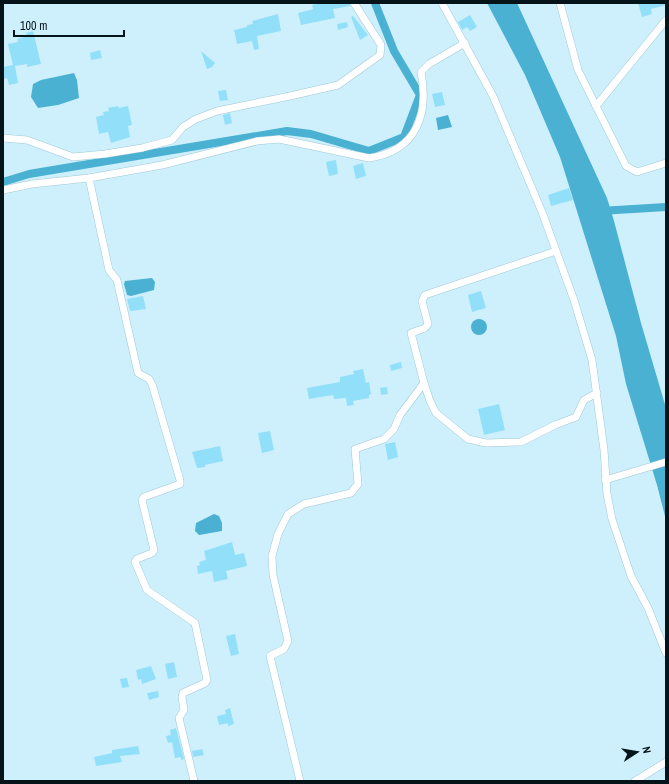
<svg xmlns="http://www.w3.org/2000/svg" width="669" height="784" font-family="'Archivo Narrow',sans-serif">
<rect width="100%" height="100%" fill="#cef0fc"/>
<g fill="#4ab1d2">
<path d="M487,3H517L607,198L614,221L641,323L666,408V520L657,485L626,384L616,336L560,157L525,75Z"/>
<path d="M74,73L77,80L79,98L58,105L38,108L31,97L33,84L41,80Z"/>
<path d="M448,115L452,127L438,130L436,118Z"/>
<path d="M152,278L155,282L154,290L131,296L127,295L124,284L125,281Z"/>
<circle cx="479" cy="327" r="8"/>
<path d="M214,514L219,516L222,523V531L199,535L195,531L196,523Z"/>
</g>
<g fill="none" stroke-linecap="round" stroke-linejoin="round">
<g stroke="#4ab1d2" stroke-width="8">
<path d="M3,182L29,174L287,131L311,134L369,151L404,137L420,95L394,51L375,3"/>
<path d="M600,211L666,207"/>
</g>
</g>
<g fill="#92dffa">
<path d="M321,3H349L350,6L333,9L335,18L301,25L298,13L310,10L313,9L312,5Z"/>
<path d="M638,3H666V5L651,9L652,14L642,17Z"/>
<path d="M278,14L281,31L257,36L259,49L254,50L252,41L237,44L234,30L247,27V25L253,24L252,21Z"/>
<path d="M470,15L477,27L470,31L467,27L462,30L458,22Z"/>
<path d="M353,16L368,35L360,40L351,17Z"/>
<path d="M347,22L348,27L338,30L337,24Z"/>
<path d="M33,31L41,64L27,67V64L15,66L18,83L9,85L7,78L3,79V67L13,65L8,44L18,42L17,39L27,36L26,33Z"/>
<path d="M100,50L102,58L91,60L90,53Z"/>
<path d="M201,51L215,63L212,67L207,69Z"/>
<path d="M226,90L228,100L220,101L218,91Z"/>
<path d="M442,92L445,105L435,107L432,94Z"/>
<path d="M118,106L119,108L128,106L132,125L128,126L130,137L111,143L108,132L99,134L96,117L104,115L103,112L109,111L108,108Z"/>
<path d="M230,113L232,123L225,125L223,115Z"/>
<path d="M336,160L338,174L329,176L326,162Z"/>
<path d="M363,163L366,176L356,179L353,166Z"/>
<path d="M569,188L573,200L551,206L548,195Z"/>
<path d="M481,291L486,308L472,312L468,295Z"/>
<path d="M143,296L146,309L130,311L127,299Z"/>
<path d="M401,362L402,368L391,371L390,365Z"/>
<path d="M363,369L366,383L369,382L371,394L369,395V398L353,401L354,405L347,406L346,398L334,399L333,395L309,399L307,388L340,382V377L354,374L353,371Z"/>
<path d="M387,387L388,394L381,395L380,388Z"/>
<path d="M499,404L505,430L484,435L478,409Z"/>
<path d="M270,431L274,450L262,453L258,433Z"/>
<path d="M395,442L398,457L388,460L385,444Z"/>
<path d="M220,446L223,461L205,465V467L197,468L192,452Z"/>
<path d="M232,542L235,555L244,553L247,566L226,571L228,579L214,582L212,571L198,574L197,566L200,565L199,562L206,560L204,551Z"/>
<path d="M235,634L239,654L231,656L226,636Z"/>
<path d="M174,662L177,677L168,679L165,664Z"/>
<path d="M151,666L156,679L142,684L141,679L138,680L136,670Z"/>
<path d="M127,678L129,687L122,688L120,679Z"/>
<path d="M158,691L159,697L149,700L147,693Z"/>
<path d="M230,708L234,724L228,726V723L219,725L217,716L226,714L225,710Z"/>
<path d="M176,728L184,759L181,760V757L175,758L172,742L168,743L166,736L171,735L170,730Z"/>
<path d="M138,746L140,754L120,756L122,762L96,766L94,757L112,753V750Z"/>
<path d="M202,749L204,755L193,757L192,751Z"/>
</g>
<g fill="none" stroke-linecap="round" stroke-linejoin="round">
<defs>
<g id="minor">
<path d="M442,3L493,96L542,212L574,300L592,360L604,450L607,494L612,519L631,576L648,608L666,653"/>
<path d="M560,3L578,70L626,166L637,172L666,163"/>
<path d="M596,106L666,20"/>
<path d="M3,138L27,140L73,157L105,154L142,148L172,140L183,127L196,119L217,111L290,96L338,85L380,55L381,45L354,3"/>
<path d="M89,178L109,270L117,280L138,373L149,379L152,384L180,480V484L144,497L142,500L154,550L152,553L137,559L135,562L147,590L195,623L207,680L205,683L183,693L182,697L184,710L179,718L194,781"/>
<path d="M3,190L32,184L89,178L162,165L257,141L279,139L369,158C417,151 429,114 421,72L429,64L465,43"/>
<path d="M424,383L411,333L425,328L428,324L422,301L425,295L556,251"/>
<path d="M605,480L666,462"/>
<path d="M300,781L270,656L284,649L288,641L273,575L272,556L278,534L288,514L304,504L351,493L358,484L355,449L384,439L394,429L400,415L424,383L430,401L436,413L468,439L486,443L521,442L555,425L576,417L584,400L597,393"/>
<path d="M635,781L666,762"/>
</g>
</defs>
<use href="#minor" stroke="#9fc8d7" stroke-width="8"/>
<use href="#minor" stroke="#fff" stroke-width="7"/>
</g>
<rect width="669" height="784" fill="none" stroke="#051419" stroke-width="8"/>
<g transform="translate(637 752) rotate(78)" stroke="#cef0fc" stroke-width="3" paint-order="stroke">
<path d="M0-3L7 15L0 10L-7 15Z" fill="#051419"/>
<text y="-6" font-size="11" font-weight="bold" text-anchor="middle" fill="#051419">N</text>
</g>
<path d="M14 30v6h110v-6" fill="none" stroke="#051419" stroke-width="2"/>
<text x="20" y="30" font-size="12" fill="#051419" stroke="#cef0fc" stroke-width="3" paint-order="stroke">100 m</text>
</svg>
